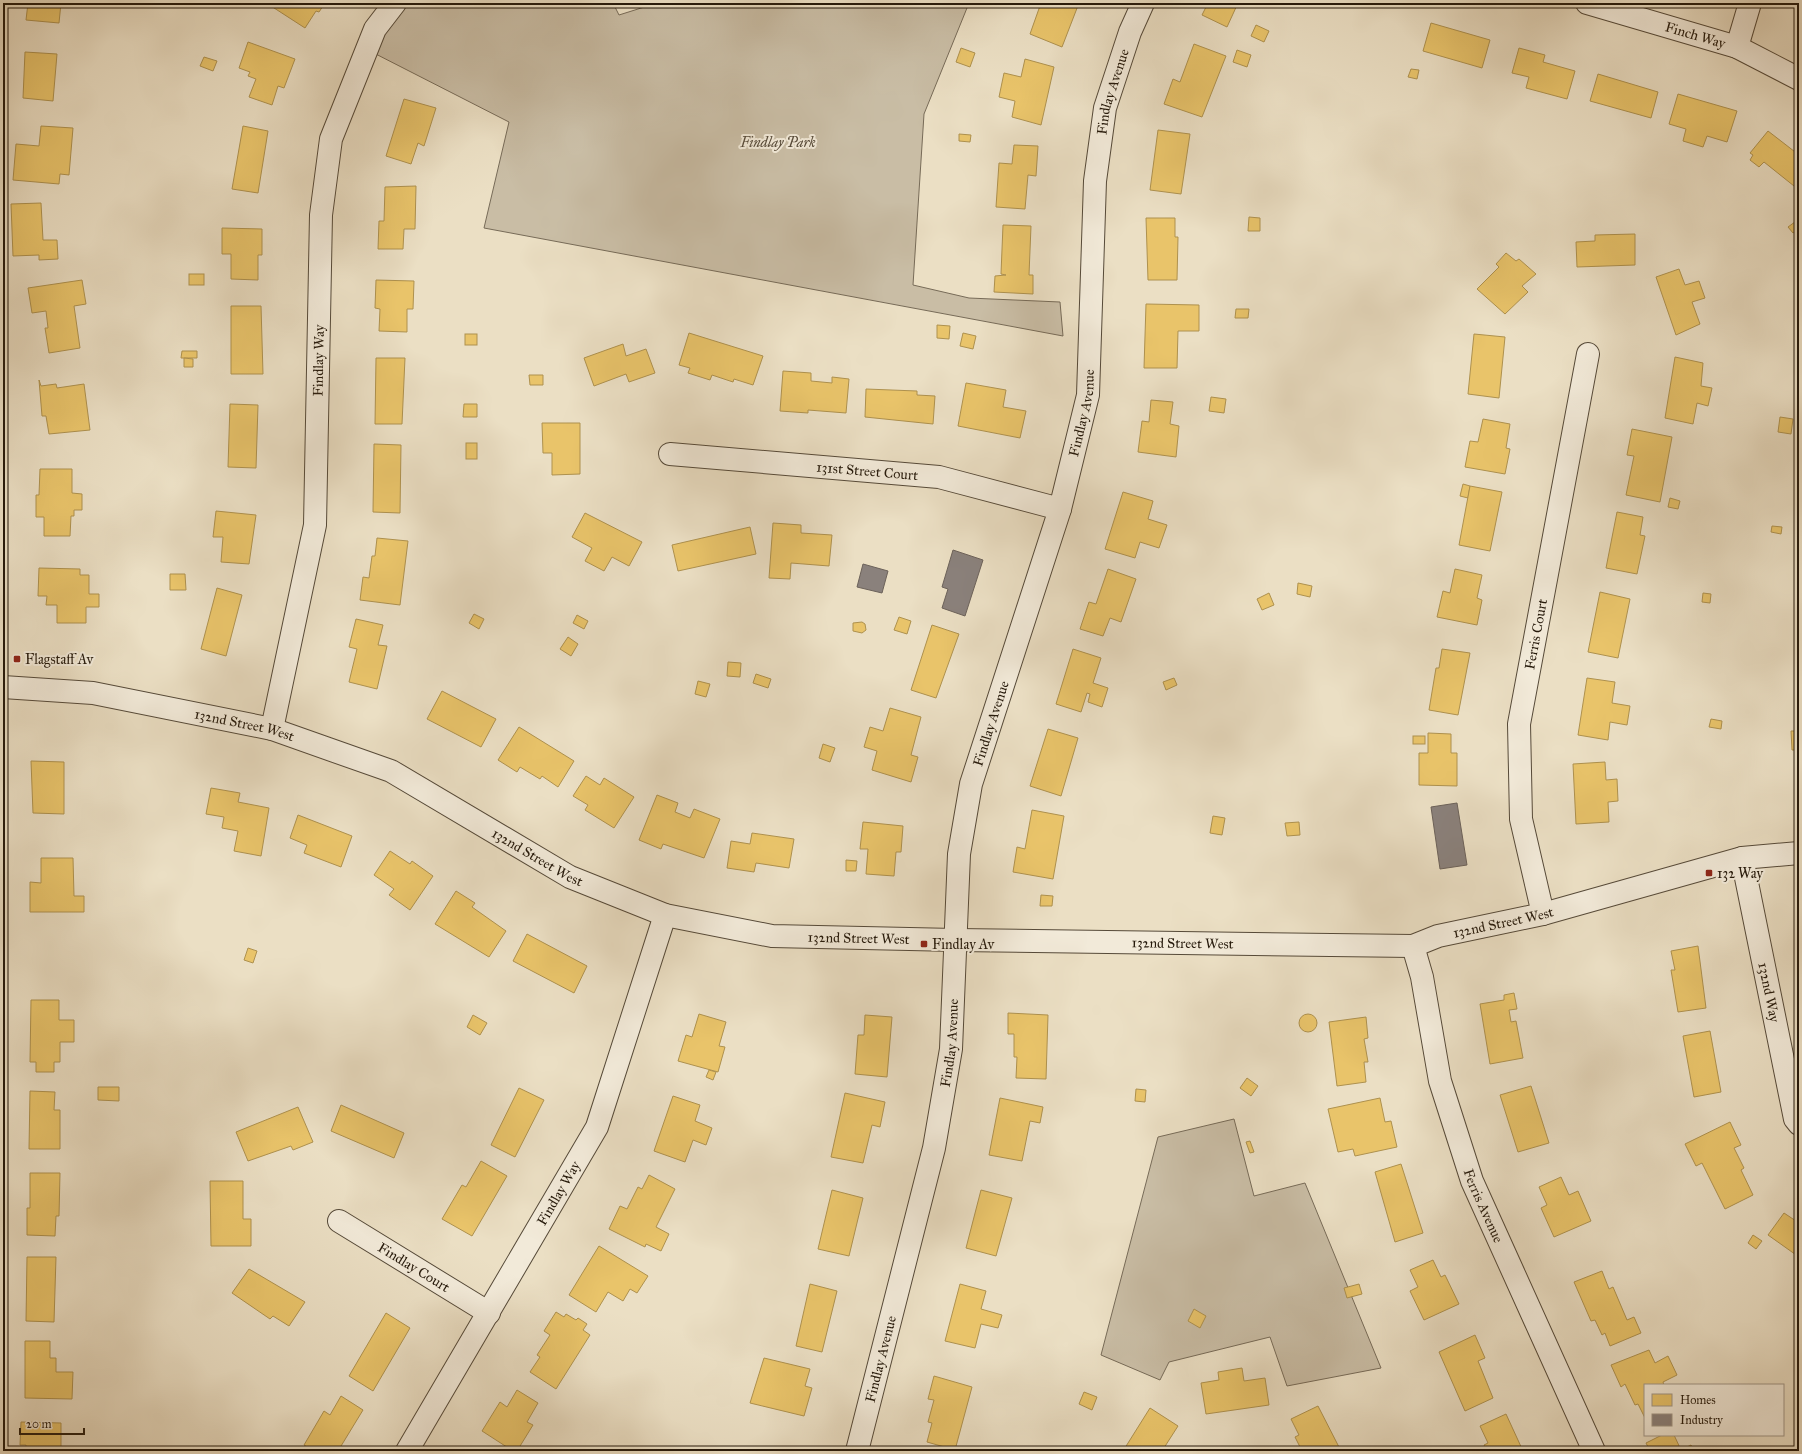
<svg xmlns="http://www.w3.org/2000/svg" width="1802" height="1454" font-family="'IM FELL Great Primer',serif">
<rect width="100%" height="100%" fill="#ebdfc4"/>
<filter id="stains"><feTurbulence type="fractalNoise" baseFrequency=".005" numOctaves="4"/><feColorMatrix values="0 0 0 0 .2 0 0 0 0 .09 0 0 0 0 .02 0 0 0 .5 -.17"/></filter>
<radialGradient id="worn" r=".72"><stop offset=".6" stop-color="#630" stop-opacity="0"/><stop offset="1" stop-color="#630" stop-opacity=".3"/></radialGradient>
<g fill="#c9bda5" stroke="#776b58">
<path d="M392,3H613L619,15L657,3H969L924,114L913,285L969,298L1060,302L1063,336L484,228L509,122L364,48Z"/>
<path d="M1234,1119L1254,1196L1305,1183L1381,1368L1287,1386L1270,1337L1169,1362L1160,1380L1101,1355L1158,1137Z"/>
</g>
<g fill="#e9c46a" stroke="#ae914e">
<path d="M28,3H61L59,23L26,20Z"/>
<path d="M273,3H325L319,12L316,11L305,28L271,6Z"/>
<path d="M1041,3H1079L1062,47L1030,34Z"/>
<path d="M1208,3H1238L1227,27L1202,15Z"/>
<path d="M1431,23L1490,40L1482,68L1423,51Z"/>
<path d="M1256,25L1269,31L1264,42L1251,36Z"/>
<path d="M248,42L295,59L284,88L278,86L272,105L249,97L256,79L248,76L250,72L239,68Z"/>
<path d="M1194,44L1226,56L1202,117L1164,104L1173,79L1180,82Z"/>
<path d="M961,48L975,53L970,67L956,62Z"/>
<path d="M1519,48L1545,55L1543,62L1575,71L1567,99L1526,88L1529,77L1512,73Z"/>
<path d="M1237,50L1251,55L1247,67L1233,62Z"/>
<path d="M25,52L57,54L53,101L23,98Z"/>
<path d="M204,57L217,61L213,71L200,66Z"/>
<path d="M1025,59L1054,67L1041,125L1012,117L1015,101L999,97L1004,73L1021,77Z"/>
<path d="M1411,69L1419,70L1417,79L1408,77Z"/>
<path d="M1598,74L1658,92L1651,118L1590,101Z"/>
<path d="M1678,94L1737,111L1727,142L1707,136L1703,147L1683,141L1686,129L1669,124Z"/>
<path d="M404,99L436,108L424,146L418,143L411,164L386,156Z"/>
<path d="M41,126L73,128L69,175L60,174L59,184L13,180L16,144L39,146Z"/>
<path d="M243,126L268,131L258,193L232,189Z"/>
<path d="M1158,130L1190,134L1181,194L1150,190Z"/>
<path d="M1768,131L1799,155V190L1764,162L1759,167L1750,160L1753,155L1750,153Z"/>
<path d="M959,134L971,135L970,142L959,141Z"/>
<path d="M1014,145L1038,146L1036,176L1028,175L1025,209L996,207L999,163L1012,164Z"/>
<path d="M416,186L415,229H404L403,249H378L379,221H384L385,187Z"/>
<path d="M41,203L43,240H57L58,259L39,260V255L13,256L11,204Z"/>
<path d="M1249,217L1260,218V231H1248Z"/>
<path d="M1146,218H1175V237H1178L1177,280H1148Z"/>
<path d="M1799,219V229L1793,233L1788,227Z"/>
<path d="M1003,225L1031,226L1029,275H1033V294L994,292L995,276L1006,275L1001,274Z"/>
<path d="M222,228L262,229V255H258V280L231,279V254H222Z"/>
<path d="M1635,234V265L1577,267L1576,242L1595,241V235Z"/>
<path d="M1506,253L1516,261L1519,259L1536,274L1522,286L1528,292L1505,314L1477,289L1499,267L1496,264Z"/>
<path d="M1679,269L1685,285L1699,281L1705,298L1692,302L1700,324L1676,335L1656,277Z"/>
<rect x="189" y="274" width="15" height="11"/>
<path d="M82,280L86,304L74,306L80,348L49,353L45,328H48L46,311L32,313L28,288Z"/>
<path d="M376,280L414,281L413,309H407V332L379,331L380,309L375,308Z"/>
<path d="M1146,304L1199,305V331H1178L1177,368H1144Z"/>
<path d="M231,306H261L263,374H231Z"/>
<path d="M1236,309H1249L1248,318H1235Z"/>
<path d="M937,325L950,326L949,339L937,338Z"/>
<path d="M689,333L763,356L753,385L734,379L733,382L712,375L710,380L688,373L690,368L679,365Z"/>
<path d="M963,333L976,336L973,349L960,346Z"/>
<rect x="465" y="334" width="12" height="11"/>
<path d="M1474,334L1505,337L1499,398L1468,394Z"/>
<path d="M623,344L626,356L646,349L655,373L629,382L626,374L594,386L584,358Z"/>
<path d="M182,351H197V358H181Z"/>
<path d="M1675,357L1703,363L1701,386L1712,388L1708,406L1697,403L1693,424L1665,418Z"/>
<path d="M184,358L193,359V367H184Z"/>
<path d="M376,358H405L402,424H375Z"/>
<path d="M783,371L811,373V381L832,383V377L849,379L846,413L808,410V413L780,411Z"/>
<path d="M529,375H543V385H530Z"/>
<path d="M39,380L41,386L56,384L57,388L84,384L90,430L49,434L46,416H42Z"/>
<path d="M966,383L1006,390L1003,407L1026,411L1020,438L958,426Z"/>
<path d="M866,389L917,391V395L935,396L933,424L865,417Z"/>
<path d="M1211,397L1226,399L1224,413L1209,411Z"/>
<path d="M1151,400L1173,402L1170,424L1179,426L1176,457L1138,452L1142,421L1149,422Z"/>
<path d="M230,404L258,405L256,468L228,467Z"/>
<path d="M464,404H477V417H463Z"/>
<path d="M1780,417L1793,419L1791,434L1778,432Z"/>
<path d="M1483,419L1510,424L1506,448L1510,449L1505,474L1465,467L1470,441L1478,442Z"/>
<path d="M542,423H580V474L552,475V453H543Z"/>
<path d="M1632,429L1672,437L1660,502L1626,495L1634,456L1627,455Z"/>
<rect x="466" y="443" width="11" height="16"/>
<path d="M374,444L401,445L400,513L373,512Z"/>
<path d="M40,469H72V493L82,494V510H74V516H71L70,536H44V517H36V495H39Z"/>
<path d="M1463,484L1470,486L1468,498L1460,496Z"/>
<path d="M1470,486L1502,492L1490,551L1459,545Z"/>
<path d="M1123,492L1153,501L1148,519L1167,525L1159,548L1140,542L1135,558L1105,549Z"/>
<path d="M1670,498L1680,501L1678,509L1668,507Z"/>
<path d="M216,511L256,515L249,564L221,562L223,537H213Z"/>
<path d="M1617,512L1643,517L1640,535L1645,536L1637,574L1606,568Z"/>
<path d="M585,513L642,542L629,566L612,557L604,571L585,561L592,548L572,537Z"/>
<path d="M773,523L801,525V533L832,535L829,566L791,563L790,579L769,578Z"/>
<path d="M1772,526L1782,527L1781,534L1771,532Z"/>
<path d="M750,527L756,554L678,571L672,545Z"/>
<path d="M377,538L408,541L400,605L360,600L363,577L369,578L372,556H375Z"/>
<path d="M39,568L80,569V575H89V594H99V607H86V623H57V605H46L47,596H38Z"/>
<path d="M1108,569L1136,579L1121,622L1110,618L1103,636L1080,629L1089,602L1096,604Z"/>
<path d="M1455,569L1482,575L1477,598L1482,600L1477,625L1437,617L1443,591L1450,593Z"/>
<path d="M170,574H185L186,590H170Z"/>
<path d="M1298,583L1312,586L1310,597L1297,594Z"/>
<path d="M217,588L242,595L226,656L201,649Z"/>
<path d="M1600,592L1630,599L1618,658L1588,652Z"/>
<path d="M1269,593L1274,605L1262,610L1257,599Z"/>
<path d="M1703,593L1711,594L1710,603L1702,602Z"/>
<path d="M474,614L484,619L479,629L469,623Z"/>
<path d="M577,615L588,621L584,629L573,623Z"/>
<path d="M899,617L911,621L907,634L894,630Z"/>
<path d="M356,619L383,625L378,645L387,646L377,689L349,682L357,649L349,647Z"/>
<path d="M862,622L865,624L866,630L862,633L853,631V623Z"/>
<path d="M932,625L959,634L936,698L911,690Z"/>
<path d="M568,637L578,644L571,656L560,649Z"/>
<path d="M1073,649L1101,658L1093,683L1108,688L1102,707L1088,702L1090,694L1087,693L1081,712L1056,704Z"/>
<path d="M1442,649L1470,653L1458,715L1429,710L1436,668H1439Z"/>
<path d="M728,662L741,663L740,677L727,676Z"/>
<path d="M756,674L771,679L768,688L753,683Z"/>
<path d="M1174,678L1177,685L1166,690L1163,682Z"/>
<path d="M1587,678L1615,682L1612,703L1630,706L1627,725L1610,722L1608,740L1578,735Z"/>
<path d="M698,681L710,684L706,697L695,694Z"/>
<path d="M442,691L496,719L481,747L427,719Z"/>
<path d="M890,708L921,717L911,755L918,757L911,782L872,770L877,751L864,747L870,727L883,731Z"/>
<path d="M1711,719L1722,721L1721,729L1709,727Z"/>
<path d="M519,727L574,761L558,787L542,776L540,779L520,767L517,772L498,760Z"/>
<path d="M1048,729L1078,738L1061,796L1030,786Z"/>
<path d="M1791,731H1799V750H1792Z"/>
<path d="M1428,733L1451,734V753H1457V786L1419,785V753H1428Z"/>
<rect x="1413" y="736" width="12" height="8"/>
<path d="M823,744L835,748L830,762L819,758Z"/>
<path d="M31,761L64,762V814L33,813Z"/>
<path d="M1605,762L1606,780L1617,779L1618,801L1608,802L1609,822L1576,824L1573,764Z"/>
<path d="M586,776L600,785L604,778L634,797L614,828L585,810L588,805L573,796Z"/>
<path d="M211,788L240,793L238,802L269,808L261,856L234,851L238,831L222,828L224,817L206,814Z"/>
<path d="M657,795L678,803L675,812L690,818L694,809L720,819L704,858L663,844L661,849L639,840Z"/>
<path d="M1032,810L1064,816L1053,879L1013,872L1017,847L1025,849Z"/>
<path d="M298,815L352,836L341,867L304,853L307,845L290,838Z"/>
<path d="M1213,816L1225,818L1222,835L1210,833Z"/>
<path d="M863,822L903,826L901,852H896L894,876L866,874L868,849H860Z"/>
<path d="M1299,822L1300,835L1287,836L1285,823Z"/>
<path d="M752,833L794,839L789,868L756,863L754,872L727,868L731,841L750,844Z"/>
<path d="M390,851L410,864L412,861L433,876L410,910L389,895L394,889L374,875Z"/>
<path d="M41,858H73L74,896H84V912H30V882L41,883Z"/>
<path d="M846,860L857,861L856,871H846Z"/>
<path d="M456,891L475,903L472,907L506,931L489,957L435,924Z"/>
<path d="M1041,895L1053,896L1052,906H1040Z"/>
<path d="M527,934L587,966L574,993L513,961Z"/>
<path d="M1698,946L1706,1008L1678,1012L1671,970H1675L1671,951Z"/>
<path d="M248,948L257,951L253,963L244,960Z"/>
<path d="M1514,993L1517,1009L1509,1010L1511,1022L1516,1021L1523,1058L1490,1064L1480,1004L1504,1000V995Z"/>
<path d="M31,1000H59V1020H74V1042H60V1062H54V1072H36V1062H30Z"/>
<path d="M1008,1013L1048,1015L1046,1079L1016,1078L1017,1057H1014V1034H1008Z"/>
<path d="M699,1014L726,1022L719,1046L725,1047L718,1072L678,1061L686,1035L692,1037Z"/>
<circle cx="1308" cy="1023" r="9"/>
<path d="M473,1015L487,1023L480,1035L467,1027Z"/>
<path d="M865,1015L892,1017L887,1077L855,1074L858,1035H864Z"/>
<path d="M1366,1017L1368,1038L1364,1039L1368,1062H1364L1366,1082L1337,1086L1329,1022Z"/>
<path d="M1710,1031L1721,1092L1694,1097L1683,1036Z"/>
<path d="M709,1070L716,1072L713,1080L706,1077Z"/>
<path d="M1247,1078L1258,1086L1251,1096L1240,1088Z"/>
<path d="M1531,1086L1549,1143L1518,1152L1500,1095Z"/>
<path d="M98,1087H119V1101L98,1100Z"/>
<path d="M519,1088L544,1100L515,1157L491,1145Z"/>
<path d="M1136,1089L1146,1090L1145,1102L1135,1101Z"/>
<path d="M30,1091L55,1092L54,1110H60V1149H29Z"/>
<path d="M845,1093L885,1102L880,1127L872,1125L863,1163L831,1157Z"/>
<path d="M673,1096L700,1105L695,1121L712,1128L706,1145L693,1140L685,1162L654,1151Z"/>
<path d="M1000,1098L1043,1107L1040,1123L1030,1121L1022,1161L989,1155Z"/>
<path d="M1380,1098L1385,1122L1391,1121L1397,1147L1355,1156L1353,1149L1338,1152L1328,1109Z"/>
<path d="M341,1105L404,1133L394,1158L331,1131Z"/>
<path d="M298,1107L313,1142L293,1150L291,1146L248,1161L236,1132Z"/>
<path d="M1730,1122L1741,1145L1734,1148L1744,1168L1741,1170L1753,1195L1725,1209L1702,1163L1696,1166L1685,1144Z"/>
<path d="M1250,1141L1254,1152L1250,1153L1246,1142Z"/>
<path d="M481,1161L507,1176L472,1236L442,1219L462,1185L466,1187Z"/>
<path d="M1401,1164L1423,1233L1395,1242L1375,1172Z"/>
<path d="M30,1173H60L59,1216H56L55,1236L27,1235V1208H30Z"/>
<path d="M649,1175L675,1189L656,1227L669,1234L661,1251L646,1244L645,1247L609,1229L620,1206L627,1209L638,1187L642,1189Z"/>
<path d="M1561,1177L1569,1195L1578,1191L1591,1221L1554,1237L1541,1208L1547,1205L1539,1187Z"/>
<path d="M210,1181H243V1219H251V1246H211Z"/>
<path d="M832,1190L863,1198L849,1256L818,1249Z"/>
<path d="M981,1190L1012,1198L996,1256L966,1248Z"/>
<path d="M1784,1213L1799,1223V1257L1768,1235Z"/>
<path d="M1753,1235L1762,1241L1756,1249L1748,1243Z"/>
<path d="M599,1246L648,1276L637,1293L630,1289L623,1301L608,1292L596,1312L569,1295Z"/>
<path d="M27,1257H56L54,1322L26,1321Z"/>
<path d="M1433,1260L1441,1277L1445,1275L1459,1304L1424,1320L1410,1291L1418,1287L1410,1270Z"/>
<path d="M249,1269L305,1302L289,1326L273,1316L270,1319L232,1293Z"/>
<path d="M1602,1271L1609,1289L1613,1287L1627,1320L1634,1317L1641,1333L1610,1346L1605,1333L1602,1335L1595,1320L1591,1321L1574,1282Z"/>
<path d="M810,1284L837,1291L822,1352L796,1346Z"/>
<path d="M960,1284L986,1291L981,1309L1002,1315L998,1328L981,1324L975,1348L945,1341Z"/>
<path d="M1359,1284L1362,1294L1347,1298L1344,1288Z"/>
<path d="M1194,1309L1206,1316L1200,1328L1188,1321Z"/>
<path d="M556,1312L564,1317L566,1314L576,1320L578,1318L587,1324L583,1330L590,1335L556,1389L530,1372L540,1357L537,1355L550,1335L544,1331Z"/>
<path d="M386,1313L410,1328L373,1391L349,1376Z"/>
<path d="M1475,1335L1485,1358L1478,1361L1493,1398L1465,1411L1439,1352Z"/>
<path d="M25,1341H50V1358H56V1372H73L72,1399L25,1398Z"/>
<path d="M1649,1350L1655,1363L1668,1356L1677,1375L1663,1382L1664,1385H1645V1418L1638,1404L1635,1405L1625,1384L1621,1387L1611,1365Z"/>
<path d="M764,1358L810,1369L805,1386L812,1388L804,1416L750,1403Z"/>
<path d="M1242,1368L1244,1381L1265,1378L1269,1405L1206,1414L1201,1383L1219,1380L1218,1372Z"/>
<path d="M934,1376L972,1387L955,1450L927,1442L932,1423L928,1422L934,1400L928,1399Z"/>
<path d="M517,1390L538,1403L527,1422L533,1425L517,1451H513L482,1431L500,1402L507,1407Z"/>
<path d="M1084,1392L1097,1397L1092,1410L1079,1404Z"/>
<path d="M341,1396L363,1410L338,1451H314L304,1445L324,1411L330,1415Z"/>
<path d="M1318,1406L1341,1451H1302L1295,1437L1299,1435L1291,1419Z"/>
<path d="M1150,1408L1178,1426L1162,1451H1123Z"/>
<path d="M1506,1414L1523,1451H1487L1484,1445L1488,1443L1480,1426Z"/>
<path d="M21,1422L61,1423V1451H26V1445H20Z"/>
<path d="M1662,1435H1674L1681,1450L1691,1445L1694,1451H1650L1646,1443Z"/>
</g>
<g fill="#8a817c" stroke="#6c625a">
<path d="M953,550L983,560L965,616L942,608L948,589L942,587Z"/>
<path d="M863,564L888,571L882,593L857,587Z"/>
<path d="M1457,803L1467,865L1440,869L1431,807Z"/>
</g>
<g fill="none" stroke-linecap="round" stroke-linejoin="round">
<defs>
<g id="minor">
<path id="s1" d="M1587,3L1737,47L1799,79"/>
<path d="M1737,47L1750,3"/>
<path id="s2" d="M670,454L939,477L1060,509"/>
<path id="s3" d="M3,687L93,693L272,729L391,771L570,877L665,915L772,936L955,940L1413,946L1438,936L1543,914L1742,858L1799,853"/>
<path id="s4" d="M272,729L315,525L321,215L331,139L375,29L395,3"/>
<path id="s5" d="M1742,858L1795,1119L1799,1124"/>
<path id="s6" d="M1543,914L1521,819L1519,724L1588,354"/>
<path id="s7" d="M1413,946L1422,977L1440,1081L1472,1181L1594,1451"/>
<path id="s8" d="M339,1221L489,1313"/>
<path id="s9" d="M407,1451L597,1127L665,915"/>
<path id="s10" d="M857,1451L934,1148L951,1049L959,854L971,784L1060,509L1088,395L1095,181L1105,108L1130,32L1143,3"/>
</g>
</defs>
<use href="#minor" stroke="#564a39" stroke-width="24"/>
<use href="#minor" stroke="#f2ead9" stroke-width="22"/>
</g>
<g fill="#8f2418" stroke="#f2ead9" stroke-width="1.5">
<rect x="13" y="655" width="8" height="8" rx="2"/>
<rect x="1705" y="869" width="8" height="8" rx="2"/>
<rect x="920" y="940" width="8" height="8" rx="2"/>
</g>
<g text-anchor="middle" stroke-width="4" stroke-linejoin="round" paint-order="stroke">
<g font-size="14" fill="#25190b" stroke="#f2ead9">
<text dy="5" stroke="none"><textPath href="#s1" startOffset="113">Finch Way</textPath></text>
<text dy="5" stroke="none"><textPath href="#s10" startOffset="1391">Findlay Avenue</textPath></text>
<text dy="5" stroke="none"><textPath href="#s4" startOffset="373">Findlay Way</textPath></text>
<text dy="5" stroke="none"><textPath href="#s10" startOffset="1067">Findlay Avenue</textPath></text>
<text dy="5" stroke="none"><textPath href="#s2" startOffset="198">131st Street Court</textPath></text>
<text dy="5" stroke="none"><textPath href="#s6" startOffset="284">Ferris Court</textPath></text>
<text dy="5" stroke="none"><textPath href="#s10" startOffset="743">Findlay Avenue</textPath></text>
<text dy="5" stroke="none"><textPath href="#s3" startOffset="245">132nd Street West</textPath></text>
<text dy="5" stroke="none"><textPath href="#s3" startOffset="569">132nd Street West</textPath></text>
<text dy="5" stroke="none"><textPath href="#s3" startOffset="1553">132nd Street West</textPath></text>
<text dy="5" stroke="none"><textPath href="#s3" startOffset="905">132nd Street West</textPath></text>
<text dy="5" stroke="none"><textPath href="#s3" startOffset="1229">132nd Street West</textPath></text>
<text dy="5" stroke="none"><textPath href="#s5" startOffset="137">132nd Way</textPath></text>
<text dy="5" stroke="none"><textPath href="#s10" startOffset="419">Findlay Avenue</textPath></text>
<text dy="5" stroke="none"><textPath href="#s9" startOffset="299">Findlay Way</textPath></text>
<text dy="5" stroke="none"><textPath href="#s7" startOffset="270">Ferris Avenue</textPath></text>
<text dy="5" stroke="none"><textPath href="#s8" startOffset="88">Findlay Court</textPath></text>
<text dy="5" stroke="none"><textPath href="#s10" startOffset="95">Findlay Avenue</textPath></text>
</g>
<g font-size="14" font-style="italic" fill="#564a39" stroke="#f2ead9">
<text x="778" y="147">Findlay Park</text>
</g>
<g font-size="14" fill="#25190b" stroke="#f2ead9" text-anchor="start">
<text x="25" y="664">Flagstaff Av</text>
<text x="1717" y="878">132 Way</text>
<text x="932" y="949">Findlay Av</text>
</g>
</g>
<rect width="1802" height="1454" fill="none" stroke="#ebdfc4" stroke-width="16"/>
<rect x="4" y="4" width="1794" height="1446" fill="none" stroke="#25190b" stroke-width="2"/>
<rect x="8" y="8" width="1786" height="1438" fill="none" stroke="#25190b"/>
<rect x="1644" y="1384" width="140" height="52" fill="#f2ead9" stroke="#a09687"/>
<rect x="1652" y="1394" width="20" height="12" fill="#e9c46a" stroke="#a09687"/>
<text x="1680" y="1404" font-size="12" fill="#25190b">Homes</text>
<rect x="1652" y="1414" width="20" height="12" fill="#8a817c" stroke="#a09687"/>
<text x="1680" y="1424" font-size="12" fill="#25190b">Industry</text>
<path d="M20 1428v6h64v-6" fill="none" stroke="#25190b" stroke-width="2"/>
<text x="26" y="1428" font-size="12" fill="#25190b" stroke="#f2ead9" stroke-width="3" paint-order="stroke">20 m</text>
<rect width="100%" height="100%" filter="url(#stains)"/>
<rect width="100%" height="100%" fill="url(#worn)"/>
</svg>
